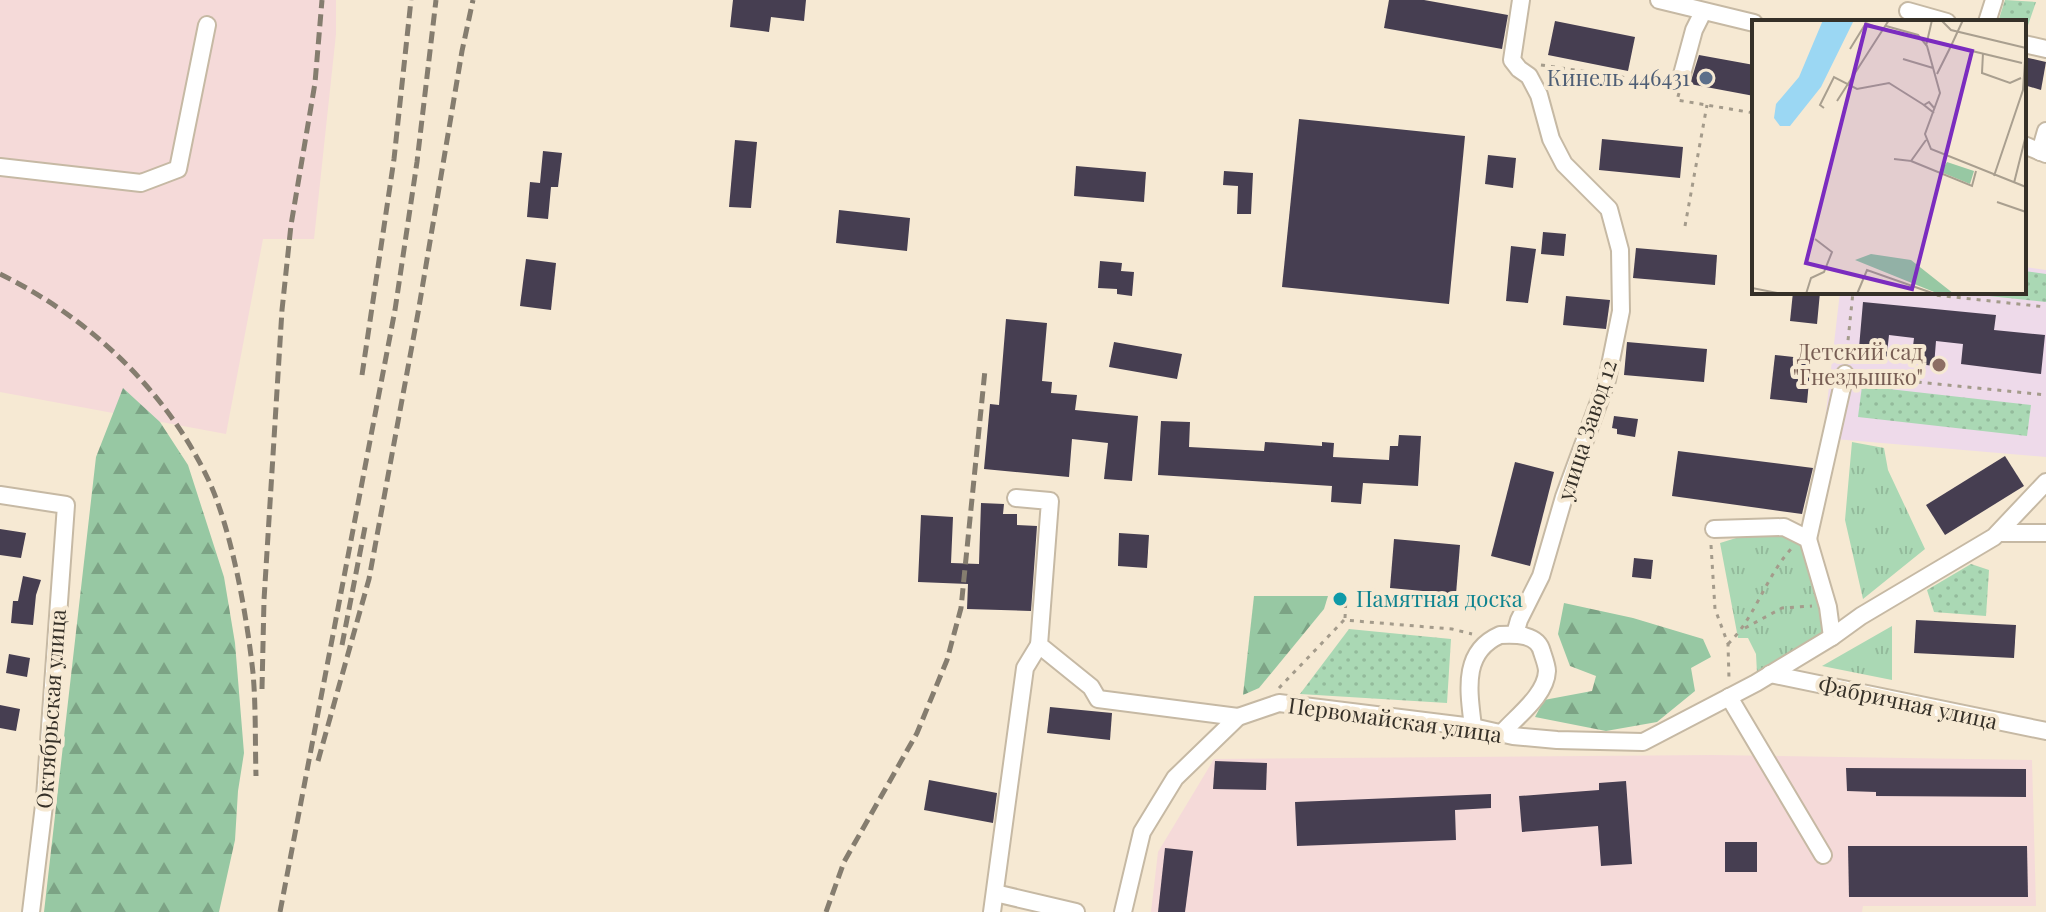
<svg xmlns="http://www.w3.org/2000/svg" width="2046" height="912" font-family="'Playfair Display',serif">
<defs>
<pattern id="grass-tufts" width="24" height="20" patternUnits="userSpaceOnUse" patternTransform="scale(2)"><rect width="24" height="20" fill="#aad8b4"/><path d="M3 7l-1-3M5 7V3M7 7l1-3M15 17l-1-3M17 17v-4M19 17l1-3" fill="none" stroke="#93ba9b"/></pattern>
<pattern id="forest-firs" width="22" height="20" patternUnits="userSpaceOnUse" patternTransform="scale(2)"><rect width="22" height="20" fill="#97c8a3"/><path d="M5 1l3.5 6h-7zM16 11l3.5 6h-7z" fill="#7ca385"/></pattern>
<pattern id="park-dots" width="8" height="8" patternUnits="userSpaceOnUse" patternTransform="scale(2)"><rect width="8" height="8" fill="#aad8b4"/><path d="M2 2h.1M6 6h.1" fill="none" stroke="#93ba9b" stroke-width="1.8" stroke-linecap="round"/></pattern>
</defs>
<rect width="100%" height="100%" fill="#f6e9d3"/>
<g fill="#f5dad9">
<path d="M0,0H336V34L314,239H263L226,434L0,392Z"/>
<path d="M1712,755L2032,760L2036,906H1863L1862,912H1151L1158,852L1214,759Z"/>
</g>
<path fill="#eedaea" d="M2024,267L2046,270V457L1823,438L1840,292H2024Z"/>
<g fill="url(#grass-tufts)">
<path d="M1852,442L1884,448L1888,470L1925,549L1863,599L1845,520Z"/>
<path d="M1796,532L1811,548L1834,628L1757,673L1756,654L1748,638H1738L1720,543L1749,534Z"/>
<path d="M1892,626V680L1822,666Z"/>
</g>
<g fill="url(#forest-firs)">
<path d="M123,388L160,422L188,465L224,577L235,643L244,753L238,791L235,840L219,912H44L96,457Z"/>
<path d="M1254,596H1328L1324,609L1259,688L1243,695Z"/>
<path d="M1564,603L1633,618L1703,639L1711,657L1691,668L1695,691L1657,722L1606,731L1535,717L1544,700L1592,691L1596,676L1570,666L1558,634Z"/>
</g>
<g fill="url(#park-dots)">
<path d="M2005,0L2036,2L2025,34L2024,22H1998Z"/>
<path d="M2024,271L2046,274V302L1951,292H2024Z"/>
<path d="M1862,386L2031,405L2027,436L1858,417Z"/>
<path d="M1971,564L1989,570L1986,616L1934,612L1927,590Z"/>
<path d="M1349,629L1451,639L1447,703L1300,694Z"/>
</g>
<g fill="#463e51">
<path d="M733,0H806L804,21L771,17L769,32L730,27Z"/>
<path d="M1389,0H1424L1508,15L1502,49L1384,28Z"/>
<path d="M1555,21L1635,37L1628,71L1548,55Z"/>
<path d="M1699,55L1754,65V96L1690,84Z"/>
<path d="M2024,57L2046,62L2041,90L2024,85Z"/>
<path d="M1299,119L1465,136L1449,304L1282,287Z"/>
<path d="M1602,139L1683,147L1680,178L1599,170Z"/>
<path d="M735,140L757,142L751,208L729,207Z"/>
<path d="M543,151L562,153L558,187H551L548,219L527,217L530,182L540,183Z"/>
<path d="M1488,155L1516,158L1513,188L1485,184Z"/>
<path d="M1076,166L1146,172L1144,202L1074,196Z"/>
<path d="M1224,171L1253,173L1251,214H1237L1238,186L1223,185Z"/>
<path d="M839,210L910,218L907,251L836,243Z"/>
<path d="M1543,232L1566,234L1564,256L1541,254Z"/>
<path d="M1511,246L1536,249L1528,303L1506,301Z"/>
<path d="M1636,248L1717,255L1715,285L1633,278Z"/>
<path d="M526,259L556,263L551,310L520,306Z"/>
<path d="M1100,261L1122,263L1121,271L1134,272L1132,296L1117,294V289L1098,288Z"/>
<path d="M1793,292H1820L1817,324L1790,321Z"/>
<path d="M1566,296L1610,300L1606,329L1563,325Z"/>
<path d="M1863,302L1996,315L1994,330L2045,335L2041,374L1961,364L1963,344L1936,341L1934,366L1911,363L1914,338L1889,335L1886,362L1858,359Z"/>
<path d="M1006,319L1047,323L1042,381L1052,382L1051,393L1077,395L1075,410L1138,416L1132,481L1104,479L1108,443L1072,439L1069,477L984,469L990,404L999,405Z"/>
<path d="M1114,342L1182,354L1177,379L1109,367Z"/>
<path d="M1627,342L1707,349L1704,382L1624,375Z"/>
<path d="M1775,355L1811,359L1807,403L1770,399Z"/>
<path d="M1614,416L1638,419L1635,437L1617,434V429L1612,428Z"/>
<path d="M1161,421L1190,422L1189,447L1264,451L1265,442L1322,446V442L1334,443L1333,457L1389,460L1390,446H1398L1399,435L1421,436L1418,486L1363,483L1361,504L1331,502L1332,486L1158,475Z"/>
<path d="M1678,451L1813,468L1802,514L1672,496Z"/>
<path d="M2005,456L2024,486L1945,535L1926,505Z"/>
<path d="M1515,462L1554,472L1530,566L1491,556Z"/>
<path d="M981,503L1004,504L1003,514H1017V525L1037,526L1031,611L967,609L968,584L918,582L921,515L953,517L951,563L979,564Z"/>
<path d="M0,529L26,533L21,558L0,555Z"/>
<path d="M1119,533L1149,535L1147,568L1118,566Z"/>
<path d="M1394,539L1460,545L1456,594L1390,588Z"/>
<path d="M1634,558L1653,560L1651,579L1632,577Z"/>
<path d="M23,576L41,580L36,595L33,625L11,623L13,601H18Z"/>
<path d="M1916,620L2016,625L2014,658L1914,653Z"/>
<path d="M9,654L30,658L27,677L6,673Z"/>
<path d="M0,705L20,709L16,731L0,728Z"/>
<path d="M1050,707L1112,713L1110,740L1047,733Z"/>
<path d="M1215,761L1267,763L1266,790L1213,789Z"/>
<path d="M1846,768L2026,769V797L1876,796V792L1847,791Z"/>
<path d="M929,780L997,793L993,823L924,810Z"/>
<path d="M1626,781L1632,864L1601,866L1598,826L1522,832L1519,796L1599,790V783Z"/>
<path d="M1491,794V808L1455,810L1456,840L1297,846L1295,802Z"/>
<rect x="1725" y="842" width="32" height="30"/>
<path d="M1848,846H2027L2028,897H1849Z"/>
<path d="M1165,848L1193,851L1185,912H1158Z"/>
</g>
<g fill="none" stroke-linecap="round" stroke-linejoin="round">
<defs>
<g id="minor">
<path d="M1659,0L1754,23"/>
<path d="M1908,11L1947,22"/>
<path d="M1987,22L1994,0"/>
<path d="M2024,44L2046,49"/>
<path d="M1681,78L1694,30L1703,12"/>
<path d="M2024,145L2046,154"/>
<path d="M2040,152L2046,131"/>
<path d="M0,167L141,183L178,169L207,25"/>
<path d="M0,495L66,505L45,797L31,912"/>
<path d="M1016,498L1050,501L1039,645L1091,687L1098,699L1238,717"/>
<path d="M1714,529L1784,527L1808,539L1828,607L1832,637"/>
<path d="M2000,533H2046"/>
<path d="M1808,539L1845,374"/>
<path d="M1515,634L1519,620L1541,576L1564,497L1607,380L1621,311L1620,250L1609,209L1564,164L1551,139L1539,95L1529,76L1519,69L1512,60L1521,0"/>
<path d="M1770,674L2046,731"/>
<path d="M1729,697L1823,855"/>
<path d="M1473,727C1469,692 1461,652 1500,635C1516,634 1538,634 1542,652C1544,658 1547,666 1547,671C1546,695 1517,716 1503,732"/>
<path d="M995,893L1076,912"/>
<path d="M992,912L1025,668L1039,645"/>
<path d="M1123,912L1142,832L1175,778L1238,717L1279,703L1473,727L1513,736L1557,740L1643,742L1756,683L1832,637L1861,616L1994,537L2046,482"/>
</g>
</defs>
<use href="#minor" stroke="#c6b9a4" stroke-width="20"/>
<g stroke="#a49b8b" stroke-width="3" stroke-dasharray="4 6" stroke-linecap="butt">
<path d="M1541,65L1668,84"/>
<path d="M1679,93L1677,100L1754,113"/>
<path d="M1685,226L1707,105"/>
<path d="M1907,292L2046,307"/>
<path d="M1846,360L1853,292"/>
<path d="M1858,376L2046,395"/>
<path d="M1711,545L1715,609L1728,644L1729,679"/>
<path d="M1345,618L1346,598"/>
<path d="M1745,628L1782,608L1812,606"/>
<path d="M1728,644C1755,618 1765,578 1791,549"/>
<path d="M1279,688L1344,620L1452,629L1472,634"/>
</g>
<use href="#minor" stroke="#fff" stroke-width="16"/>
<g stroke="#857d6f" stroke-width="5" stroke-dasharray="12 6" stroke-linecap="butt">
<path d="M0,274C88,317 166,390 208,479C232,530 247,617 253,673C256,707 255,742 256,776"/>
<path d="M362,375L394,159L411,0"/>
<path d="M342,645L365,527"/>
<path d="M262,689L264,600L282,310L291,225L315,83L322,0"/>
<path d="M318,761L369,579L418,313L462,51L473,0"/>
<path d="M280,912L395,310L417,162L436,0"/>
<path d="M826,912L844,862L917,733L947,660L961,608L985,370"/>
</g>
</g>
<circle fill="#5c6f8a" stroke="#f6e9d3" stroke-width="3" cx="1706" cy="78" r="8"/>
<circle fill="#8d6e63" stroke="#f6e9d3" stroke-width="3" cx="1939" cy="365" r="8"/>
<circle fill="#0f9aa8" stroke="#f6e9d3" stroke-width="3" cx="1340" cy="599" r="8"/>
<g text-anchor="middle" stroke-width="8" stroke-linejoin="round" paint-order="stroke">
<g font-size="22" fill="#4e5e75" stroke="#f6e9d3" text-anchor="end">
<text x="1690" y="86">Кинель 446431</text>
</g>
<g font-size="22" fill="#785e54" stroke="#f6e9d3" text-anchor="end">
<text x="1923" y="360">Детский сад<tspan x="1923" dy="25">"Гнездышко"</tspan></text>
</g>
<g font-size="22" fill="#353028" stroke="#f6e9d3">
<text transform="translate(1587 430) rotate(-72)" y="8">улица Завод 12</text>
<text transform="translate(1908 703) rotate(12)" y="8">Фабричная улица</text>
<text transform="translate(51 709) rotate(-86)" y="8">Октябрьская улица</text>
<text transform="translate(1395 720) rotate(8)" y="8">Первомайская улица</text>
</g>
<g font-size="22" fill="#0d838f" stroke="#f6e9d3" text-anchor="start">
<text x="1356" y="607">Памятная доска</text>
</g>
</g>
<g transform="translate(1752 20)">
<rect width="274" height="274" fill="#f6e9d3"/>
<path d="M195,142L222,151L218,164L189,152ZM119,234L159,240L202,274H187L103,240Z" fill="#97c8a3"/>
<path d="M71,0H102L69,67L38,106H28L22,98L24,84L47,57Z" fill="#9bd7f3"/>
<path fill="none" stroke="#a99f8f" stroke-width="2" d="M189,0L199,10L274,28M134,6L166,15L175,26L188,73L173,114L179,129L274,167M174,26L180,0M199,26L211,0M98,29L114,3L131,10M231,33L230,53L258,63L269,58M151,39L181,48M185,54L199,26L270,43M85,81L137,0M72,88L68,85L82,57L105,69L137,63L172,85M182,93L172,85L177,82L183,89M142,139L159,141L174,120M159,141L220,166L224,151M242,156L271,70L274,26M262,163L274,115M245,182L274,192M0,268L30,274M54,274L59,258L72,252L80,232L63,219M105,274L115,250L183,274"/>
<path fill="#7b2cbf" fill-opacity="0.15" stroke="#7b2cbf" stroke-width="4" d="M114,5L220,31L160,269L54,243Z"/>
<rect width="274" height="274" fill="none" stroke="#353028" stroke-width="4"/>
</g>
</svg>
